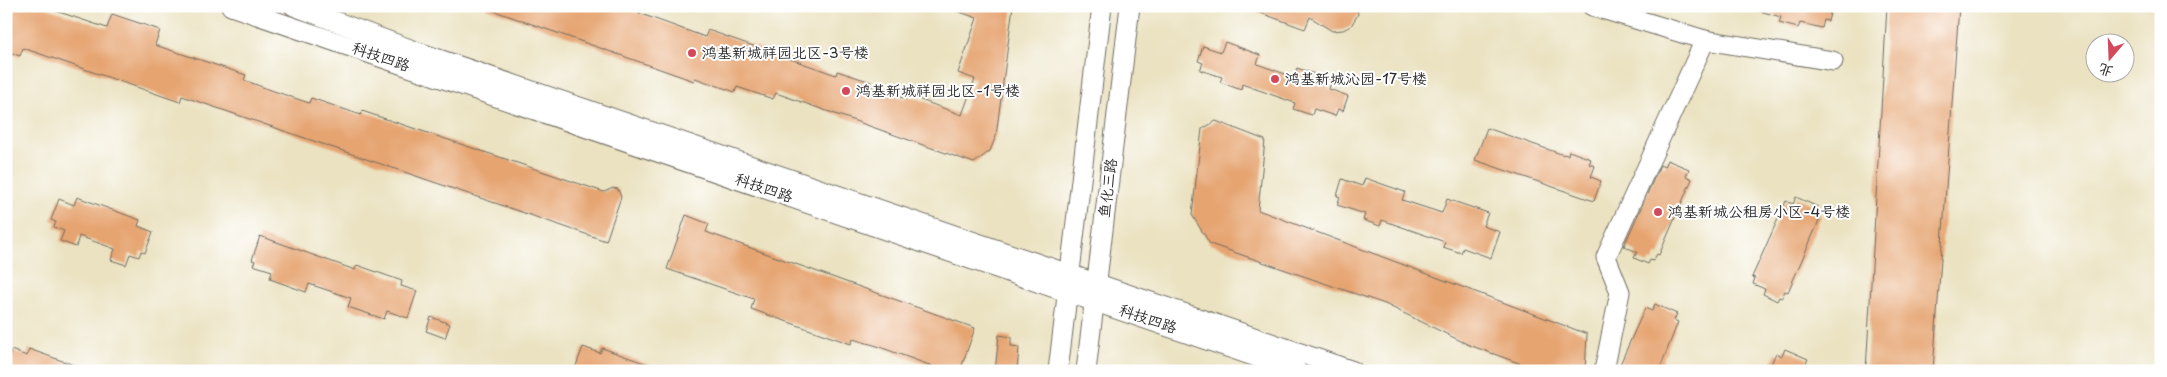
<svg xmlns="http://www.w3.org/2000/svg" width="2167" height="377" font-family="'Playpen Sans','LXGW WenKai TC',sans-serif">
<rect width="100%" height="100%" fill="#fff"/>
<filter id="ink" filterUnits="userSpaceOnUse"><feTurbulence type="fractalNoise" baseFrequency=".02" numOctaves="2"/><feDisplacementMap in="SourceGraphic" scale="10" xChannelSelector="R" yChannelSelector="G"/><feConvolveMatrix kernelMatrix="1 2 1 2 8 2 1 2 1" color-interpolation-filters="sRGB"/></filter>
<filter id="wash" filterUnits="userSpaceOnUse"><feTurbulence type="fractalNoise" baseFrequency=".0096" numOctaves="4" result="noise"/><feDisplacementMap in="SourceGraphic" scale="20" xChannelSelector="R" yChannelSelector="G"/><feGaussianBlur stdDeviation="1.12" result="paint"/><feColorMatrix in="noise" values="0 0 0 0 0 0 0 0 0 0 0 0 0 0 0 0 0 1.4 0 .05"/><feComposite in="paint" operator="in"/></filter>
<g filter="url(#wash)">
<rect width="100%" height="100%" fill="#ebe2c1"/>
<g id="blocks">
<g fill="#e6a471">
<path d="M6,6H41L107,28L112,14L160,30L155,45L246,75L244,80L265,88L309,103L311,98L361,115L362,111L604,192L613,188L618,189L621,197L606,241L182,96L180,102L23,48L20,56L6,51Z"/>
<path d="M486,6H619L705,37L708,30L836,75L837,71L871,82L869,86L906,99L907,95L962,115L975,79L958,73L977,18L948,8V6H1013L996,136L990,151L974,163L776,93L773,99L737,87L735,92L695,78L694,81L486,8Z"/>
<path d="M1247,6H1356L1358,14L1351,26L1343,30L1332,31L1310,17L1305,29L1247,8Z"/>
<path d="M1757,6H1832L1828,21L1824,20L1822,28L1800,23L1798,28L1779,23L1781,17L1756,10Z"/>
<path d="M1887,6H1959L1933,371H1866Z"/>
<path d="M1225,42L1260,55L1257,64L1294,77L1297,68L1332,80L1329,89L1348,96L1343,111L1338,109L1335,116L1314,109L1312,115L1293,109L1295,103L1242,84L1241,90L1220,82L1222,77L1200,70L1203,63L1198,61L1203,46L1221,52Z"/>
<path d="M1216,121L1265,140L1258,210L1587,334L1585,371H1541L1469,345L1385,304L1210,244L1192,215L1202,129Z"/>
<path d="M1487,128L1561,154L1568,155L1569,151L1591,159L1589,164L1595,166L1591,177L1601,181L1594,201L1475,160Z"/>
<path d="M1667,160L1689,169L1686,176L1692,179L1659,255L1657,254L1653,261L1650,260L1648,264L1634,258L1637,252L1624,246L1660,165L1664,167Z"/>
<path d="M1365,178L1405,192L1402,200L1442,213L1447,199L1488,213L1483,226L1500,232L1491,258L1463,248L1461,253L1443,247L1445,242L1382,220L1380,226L1363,220L1365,214L1337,205L1340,197L1337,196L1342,179L1362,186Z"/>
<path d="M77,197L140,220L138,226L153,232L145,253L141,251L139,257L130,254L126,265L111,260L115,249L79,236L76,247L60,241L64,231L54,227L56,222L51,220L59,199L74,205Z"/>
<path d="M1796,197L1818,207L1815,213L1821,216L1788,292L1785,291L1782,298L1779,297L1777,301L1763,294L1765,289L1753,284L1755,278L1752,277L1786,201L1793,204Z"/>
<path d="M686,215L709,224L706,232L975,328L960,371H930L932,366L877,346L853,339L851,344L751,309L754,299L667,269Z"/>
<path d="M260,236L355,270L357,265L402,281L401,286L417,291L408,318L387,311L384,319L348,307L351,298L309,284L306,292L270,279L272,271L253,265L255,261L252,260Z"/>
<path d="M1655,304L1677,314L1674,320L1678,322L1659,371H1617L1645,308L1652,311Z"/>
<path d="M431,317L450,324L445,338L426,331Z"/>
<path d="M999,335L1011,337V346L1019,347L1017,371H995Z"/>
<path d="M583,347L600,353L602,348L661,369V371H574Z"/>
<path d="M29,349L85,369L84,371H6L11,350L27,356Z"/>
<path d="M1785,349L1808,359L1802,371H1768L1776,353L1782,356Z"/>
</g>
</g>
</g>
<g filter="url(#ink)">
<use href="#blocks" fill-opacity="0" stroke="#6e6b60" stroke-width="1"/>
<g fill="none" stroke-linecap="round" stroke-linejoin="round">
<defs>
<g id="minor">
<path d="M231,6L1297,371"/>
<path d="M294,6L418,52L1353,371"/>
<path d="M1592,6L1705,40L1833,61"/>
<path d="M1058,371L1102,6"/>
<path d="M1086,371L1130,6"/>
<path d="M1604,371L1620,292L1606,257L1705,40"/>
</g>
</defs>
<use href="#minor" stroke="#6e6b60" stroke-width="21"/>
<use href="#minor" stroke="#fff" stroke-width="19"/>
</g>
</g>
<g fill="#d1495b" stroke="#fff" stroke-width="2">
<circle cx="692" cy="53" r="5"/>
<circle cx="1275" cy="79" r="5"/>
<circle cx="846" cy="91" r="5"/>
<circle cx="1658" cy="212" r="5"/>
</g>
<g text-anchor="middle" stroke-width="4" stroke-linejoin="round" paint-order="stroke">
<g font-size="15" fill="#2b2b2b" stroke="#fff" text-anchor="start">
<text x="702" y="58">鸿基新城祥园北区-3号楼</text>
<text x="1285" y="84">鸿基新城沁园-17号楼</text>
<text x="856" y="96">鸿基新城祥园北区-1号楼</text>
<text x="1668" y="217">鸿基新城公租房小区-4号楼</text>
</g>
<g font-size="15" fill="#2b2b2b" stroke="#fff">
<text transform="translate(381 57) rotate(19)" y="5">科技四路</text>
<text transform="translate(764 188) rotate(19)" y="5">科技四路</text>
<text transform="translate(1108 188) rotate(-83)" y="5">鱼化三路</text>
<text transform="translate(1148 319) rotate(19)" y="5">科技四路</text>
</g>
</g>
<rect width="2167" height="377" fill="none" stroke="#fff" stroke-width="25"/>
<g transform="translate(2110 58) rotate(199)"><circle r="24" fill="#ffffff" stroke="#aaaaaa"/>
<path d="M0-4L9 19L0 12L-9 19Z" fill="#d1495b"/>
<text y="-8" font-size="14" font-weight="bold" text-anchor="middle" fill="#2b2b2b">北</text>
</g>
</svg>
